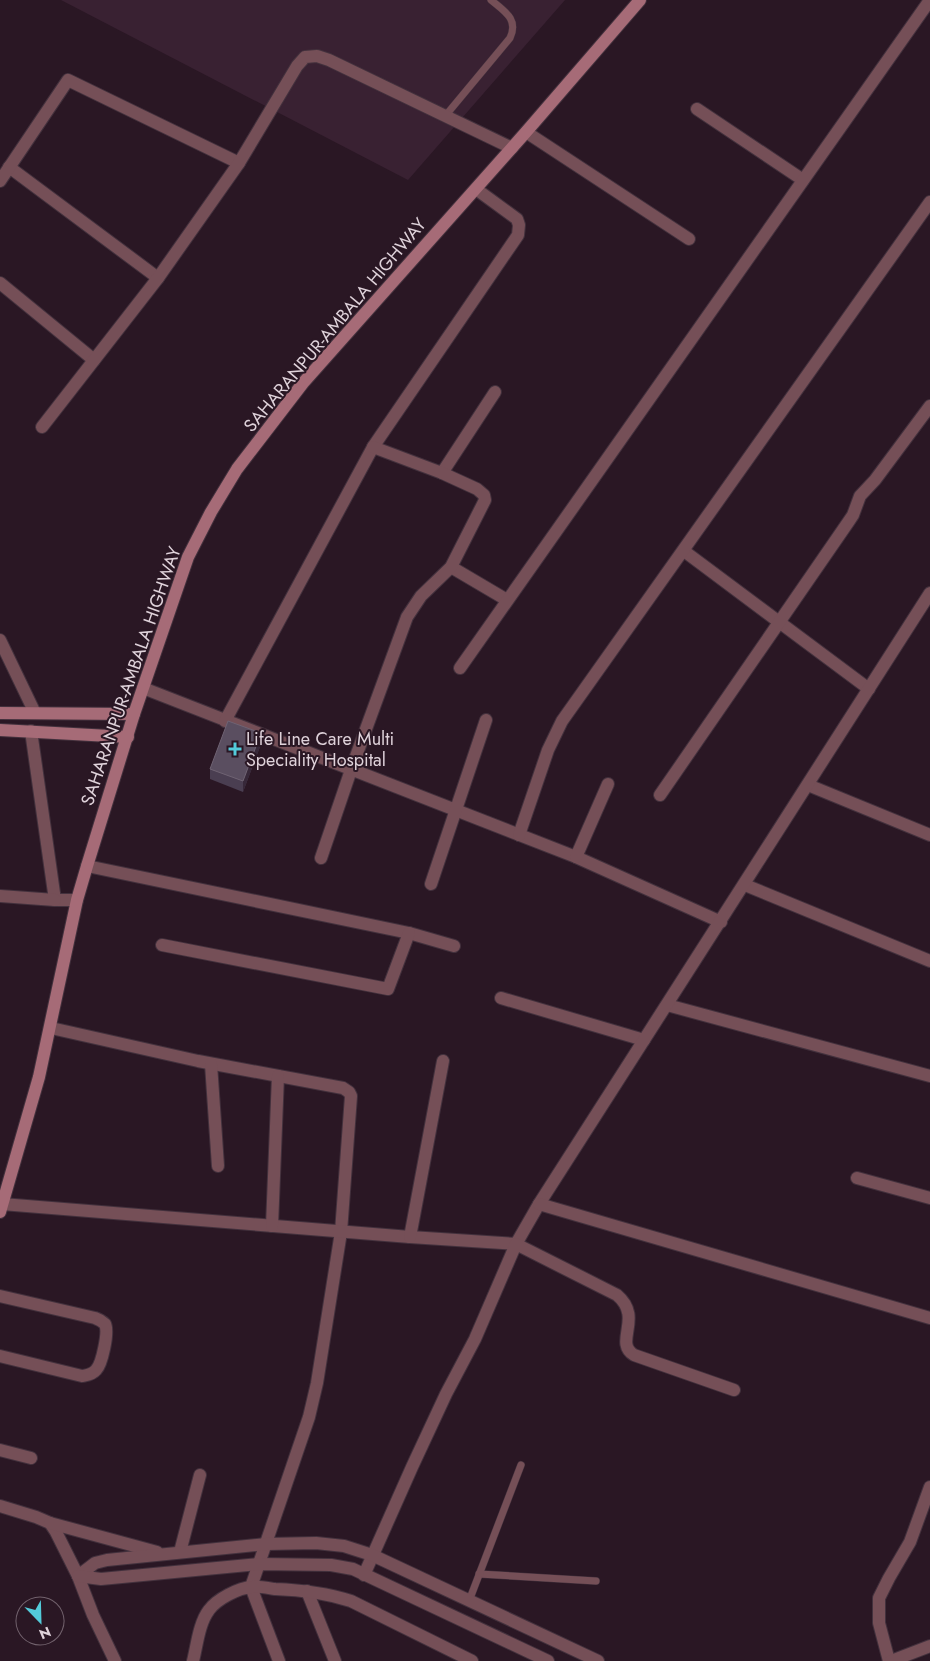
<svg xmlns="http://www.w3.org/2000/svg" width="930" height="1661" font-family="Jost,sans-serif">
<rect width="100%" height="100%" fill="#2a1724"/>
<path fill="#392132" d="M61,0H565L408,180Z"/>
<g fill="none" stroke-linecap="round" stroke-linejoin="round">
<defs>
<g id="service">
<path d="M446,115L510,38C519,19 504,11 491,0"/>
<path d="M479,1574L596,1581"/>
<path d="M469,1601L521,1465"/>
</g>
<g id="minor">
<path d="M697,109L803,180"/>
<path d="M526,132L689,239"/>
<path d="M9,167L158,278"/>
<path d="M0,181L68,80L239,163"/>
<path d="M0,283L94,360"/>
<path d="M42,427L158,278L239,163L297,66L305,57L317,56L329,60L512,148"/>
<path d="M442,473L495,392"/>
<path d="M684,551L869,689"/>
<path d="M451,567L507,600"/>
<path d="M0,640L35,713"/>
<path d="M460,668L930,0"/>
<path d="M143,688L576,857L721,922"/>
<path d="M225,721L373,447L518,235L519,225L517,219L476,189"/>
<path d="M31,731L55,900H77"/>
<path d="M808,785L930,835"/>
<path d="M660,795L849,521L853,515L860,496L875,480L930,406"/>
<path d="M519,835L548,750L562,721L930,202"/>
<path d="M576,857L608,784"/>
<path d="M321,858L351,770L407,617L421,596L451,567L485,500L484,495L477,489L442,473L373,447"/>
<path d="M87,866L409,933L454,946"/>
<path d="M431,884L486,720"/>
<path d="M745,885L930,961"/>
<path d="M0,896L55,900"/>
<path d="M162,945L388,989L409,933"/>
<path d="M501,998L644,1040"/>
<path d="M667,1005L930,1076"/>
<path d="M51,1028L198,1061L343,1088L349,1092L351,1096L341,1232L317,1383L309,1417L251,1587L279,1661"/>
<path d="M211,1064L218,1166"/>
<path d="M857,1178L930,1198"/>
<path d="M2,1204L410,1237L516,1244L539,1204L930,593"/>
<path d="M539,1204L930,1318"/>
<path d="M272,1226L278,1076"/>
<path d="M410,1237L443,1061"/>
<path d="M0,1296L95,1318C98,1319 102,1321 105,1324C109,1332 102,1364 96,1370C92,1375 87,1375 82,1376L0,1356"/>
<path d="M0,1450L31,1458"/>
<path d="M0,1506L36,1517L50,1523L56,1532L78,1576L93,1615L115,1661"/>
<path d="M50,1523L157,1552"/>
<path d="M180,1552L200,1475"/>
<path d="M364,1575L412,1467L446,1394L475,1339L516,1244L617,1295C644,1318 613,1342 634,1355L734,1390"/>
<path d="M78,1576L95,1563L107,1560L266,1544L316,1543L344,1546L372,1555L598,1661"/>
<path d="M78,1576L101,1579L259,1564L331,1565L353,1569L548,1661"/>
<path d="M307,1591L335,1661"/>
<path d="M193,1661C197,1645 199,1623 209,1610C217,1599 238,1588 252,1587C259,1586 268,1588 275,1589C301,1590 326,1593 351,1601L472,1661"/>
<path d="M889,1661L879,1623V1598L889,1578L910,1542L930,1487"/>
<path d="M891,1661L930,1646"/>
</g>
<g id="secondary">
<path d="M0,713L134,714"/>
<path d="M0,730L128,737"/>
<path d="M0,1212L39,1077L77,900L87,866L134,714L188,557L211,512L237,469L303,383L526,132L640,0"/>
</g>
</defs>
<use href="#service" stroke="#43313d" stroke-width="8"/>
<use href="#minor" stroke="#43313d" stroke-width="14"/>
<use href="#secondary" stroke="#43313d" stroke-width="14"/>
<use href="#service" stroke="#754f57" stroke-width="7"/>
<use href="#minor" stroke="#754f57" stroke-width="12"/>
<use href="#secondary" stroke="#a66b77" stroke-width="12"/>
</g>
<path fill="#4a3e51" d="M261,744L243,792L210,779V769Z"/>
<path fill="#372839" d="M261,733V744L243,792V781Z"/>
<path fill="#5a4e60" stroke="#6f6373" d="M228,721L261,733L243,781L210,769Z"/>
<path fill="#53cbda" stroke="#2a1724" stroke-width="2" d="M232.5 741.5h5v5h5v5h-5v5h-5v-5h-5v-5h5z"/>
<g text-anchor="middle" stroke-width="4" stroke-linejoin="round" paint-order="stroke">
<g font-size="18" fill="#dfd2da" stroke="#2a1724">
<text transform="translate(335 325) rotate(-50)" y="6">SAHARANPUR-AMBALA HIGHWAY</text>
<text transform="translate(131 676) rotate(-71)" y="6">SAHARANPUR-AMBALA HIGHWAY</text>
</g>
<g font-size="18" fill="#dfd2da" stroke="#2a1724" text-anchor="start">
<text x="246" y="745">Life Line Care Multi<tspan x="246" dy="21">Speciality Hospital</tspan></text>
</g>
</g>
<g transform="translate(40 1621) rotate(157)"><circle r="24" fill="#2a1724" stroke="#72626d"/>
<path d="M0-4L9 19L0 12L-9 19Z" fill="#53cbda"/>
<text y="-8" font-size="14" font-weight="bold" text-anchor="middle" fill="#dfd2da">N</text>
</g>
</svg>
